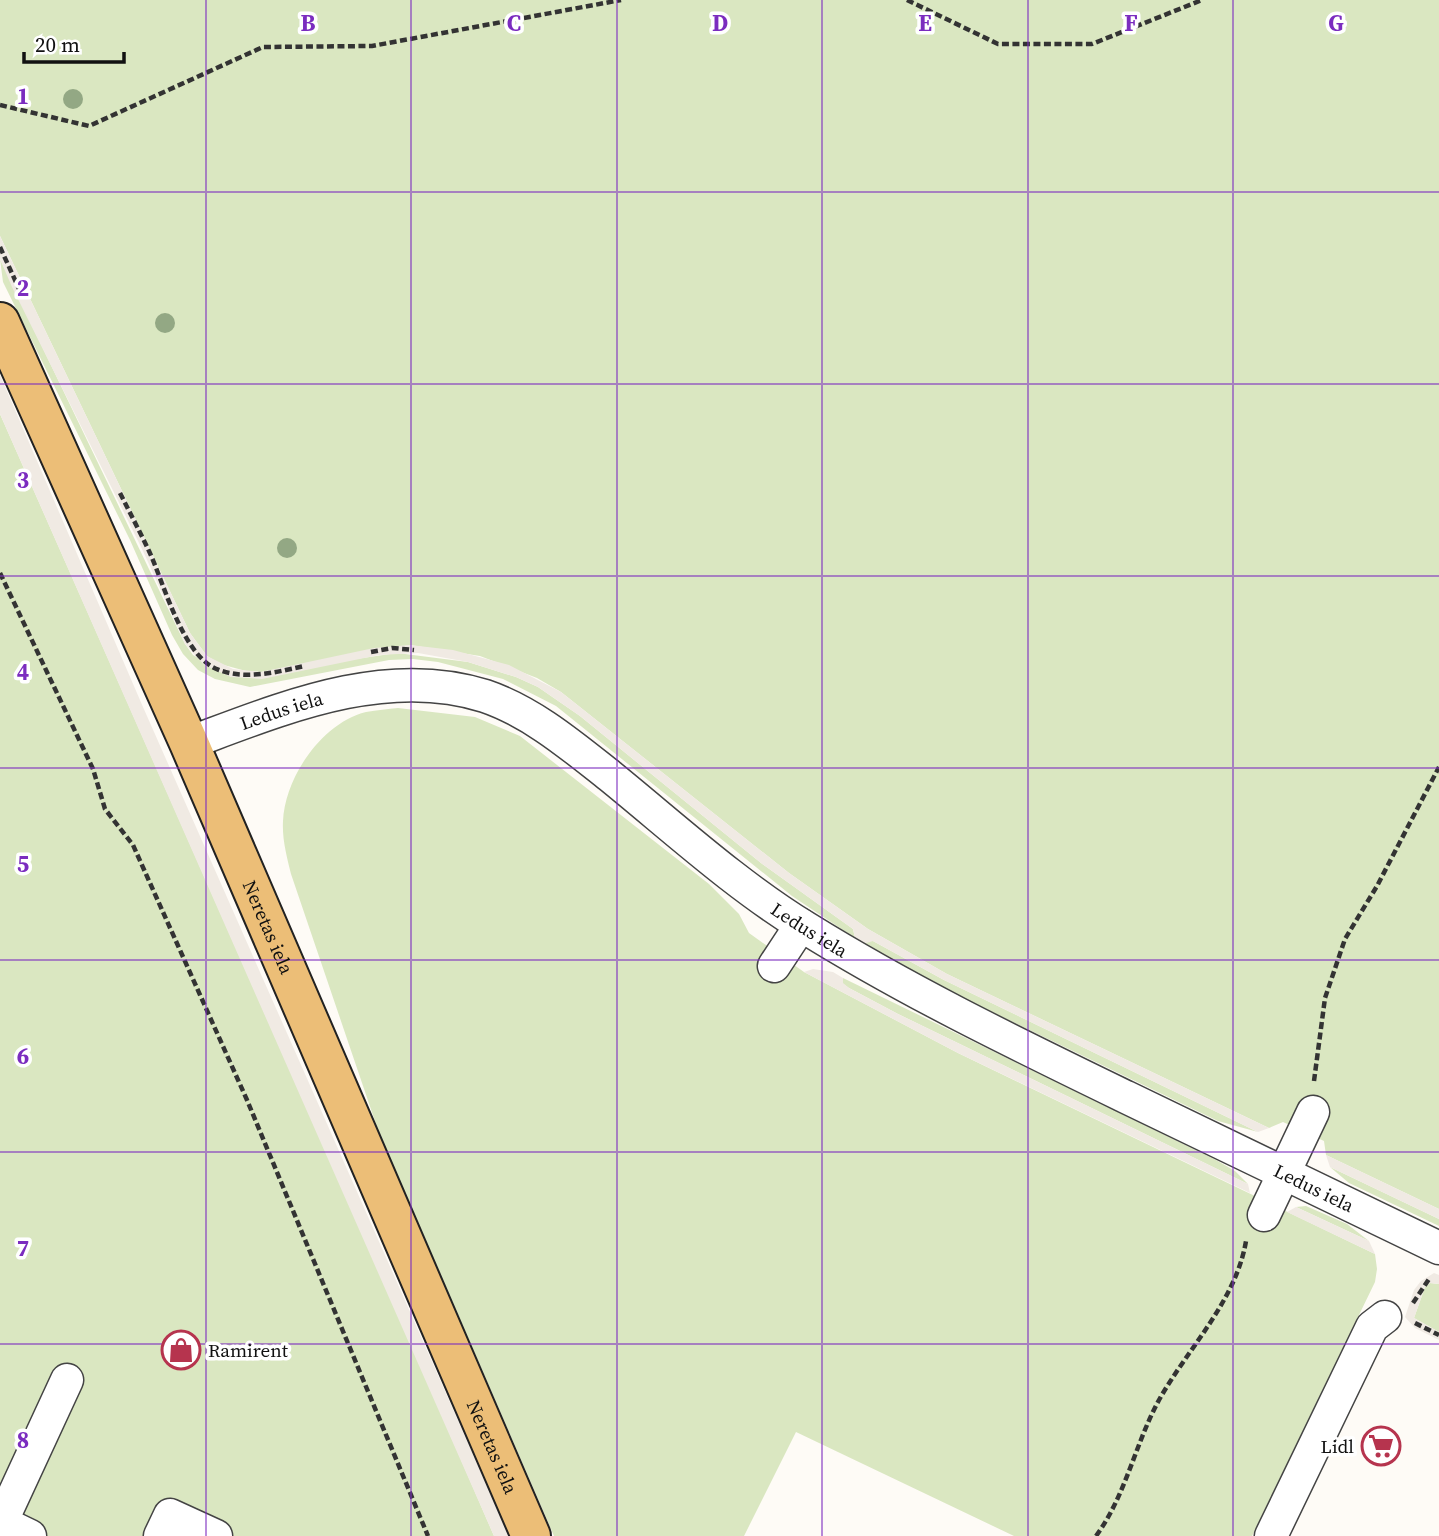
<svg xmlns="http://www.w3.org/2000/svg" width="1439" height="1536" font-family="'Source Serif 4',serif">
<rect width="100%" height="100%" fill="#fefbf6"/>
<g fill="#dae7c1">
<path d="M0,0H1439V1209L1326,1155L1324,1141L1283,1122L1269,1128L947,974L868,929L789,873L561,692L537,678L480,656L410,645L261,672L246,671L220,664L207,656L190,633L0,236Z"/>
<path d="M0,259L185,644L193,655L231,677L397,653L468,662L516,677L538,687L580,716L761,863L853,929L855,938L792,896L556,706L503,679L438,662L413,659L389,660L250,687L215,679L198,670L183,654L172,635L130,540L3,282Z"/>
<path d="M0,414L427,1381L494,1536H0Z"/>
<path d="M398,708L475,717L520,736L709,884L739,914L749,933L804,972L958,1053L1375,1254L1377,1269L1375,1282L1252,1536H1014L796,1432L744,1536H554L378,1130L291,874C287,857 282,840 283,821C285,777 322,723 366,712C377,710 388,709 398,708Z"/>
<path d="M866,941H873L944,980L1258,1132L1218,1121L932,983L863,944Z"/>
<path d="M843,978L1216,1160L1235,1171L1248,1184L898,1014L849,988L843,984Z"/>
<path d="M1330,1167L1439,1219V1226L1349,1183Z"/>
<path d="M1306,1206L1347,1224L1369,1241L1296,1207Z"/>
<path d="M1430,1283L1439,1284V1332L1414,1318L1425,1287Z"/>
</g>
<g fill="#f0eae3">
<path d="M0,236L190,633L207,656L233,669L261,672L374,648L410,645L453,650L509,665L561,692L789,873L868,929L947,974L1269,1128L1258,1132L944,980L873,941L863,944L855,938L853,929L761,863L580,716L538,687L516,677L468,662L418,653L379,655L262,679L231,677L204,665L185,644L143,551L12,287L0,259Z"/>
<path d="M0,375L143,707L509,1536H494L0,414Z"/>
<path d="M813,969L833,972L843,978V983L849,988L898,1014L1248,1184L1250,1193L958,1053L804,972Z"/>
<path d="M1326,1155L1439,1209V1219L1330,1167Z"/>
<path d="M1296,1207L1369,1241L1375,1254L1287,1212Z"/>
<path d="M1434,1273L1439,1275V1284L1430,1283L1425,1287L1414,1318L1439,1332V1340L1415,1328L1405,1317L1414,1290L1421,1281Z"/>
</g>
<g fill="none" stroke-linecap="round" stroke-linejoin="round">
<defs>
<g id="minor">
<path id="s1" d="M189,743C281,709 385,664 485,696C532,712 572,746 610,776C674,828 736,885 806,928C909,992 1017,1044 1126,1097C1230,1147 1335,1198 1439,1248"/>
<path d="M774,966L801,925"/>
<path d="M1264,1215L1313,1112"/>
<path d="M1,1522L30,1536"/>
<path d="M0,1525L67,1380"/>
<path d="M160,1536L170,1515L216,1536"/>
<path d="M1271,1536L1372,1327L1385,1317"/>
</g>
<g id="major">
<path id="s2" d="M0,322L189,743L531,1536"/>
</g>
</defs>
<use href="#minor" stroke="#444" stroke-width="35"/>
<use href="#major" stroke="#222" stroke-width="42"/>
<g stroke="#333" stroke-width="4.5" stroke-dasharray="7 3.5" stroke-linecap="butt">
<path d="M907,0L998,44H1092L1202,0"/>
<path d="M0,105L89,126L263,47L372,46L621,0"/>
<path d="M0,247L20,291"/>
<path d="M120,493C130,513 140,532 149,551C164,583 183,658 219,670C246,680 277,672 304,666"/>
<path d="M0,573L93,769L105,809L133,845L247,1100L428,1536"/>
<path d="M371,652L392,648L414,650"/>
<path d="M1314,1081L1325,998L1345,939L1377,886L1439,767"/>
<path d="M1413,1303L1429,1279"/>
<path d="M1415,1323L1439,1335"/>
<path d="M1096,1536C1126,1495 1135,1444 1159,1400C1188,1348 1236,1301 1246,1241"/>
</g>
<use href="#minor" stroke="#fff" stroke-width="32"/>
<use href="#major" stroke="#ecbe77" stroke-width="38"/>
</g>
<g fill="#93a884">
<circle cx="73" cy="99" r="10"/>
<circle cx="165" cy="323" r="10"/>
<circle cx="287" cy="548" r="10"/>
</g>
<path fill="none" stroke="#7b2cbf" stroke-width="2" stroke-opacity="0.55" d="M206,0V1536M411,0V1536M617,0V1536M822,0V1536M1028,0V1536M1233,0V1536M0,192H1439M0,384H1439M0,576H1439M0,768H1439M0,960H1439M0,1152H1439M0,1344H1439"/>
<defs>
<symbol id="shop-ring" viewBox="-11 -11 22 22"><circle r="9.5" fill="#fff" stroke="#b6344e" stroke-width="1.5"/><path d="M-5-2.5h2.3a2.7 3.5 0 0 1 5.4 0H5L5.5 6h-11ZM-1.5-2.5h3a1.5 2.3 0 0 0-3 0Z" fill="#b6344e"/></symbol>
<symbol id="supermarket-ring" viewBox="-11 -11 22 22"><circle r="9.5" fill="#fff" stroke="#b6344e" stroke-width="1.5"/><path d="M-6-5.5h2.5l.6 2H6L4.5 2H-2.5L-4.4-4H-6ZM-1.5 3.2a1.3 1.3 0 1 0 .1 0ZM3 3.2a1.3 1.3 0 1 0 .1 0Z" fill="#b6344e"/></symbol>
</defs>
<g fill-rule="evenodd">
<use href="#shop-ring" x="159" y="1328" width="44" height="44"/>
<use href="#supermarket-ring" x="1359" y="1424" width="44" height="44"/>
</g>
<g text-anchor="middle" stroke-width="7" stroke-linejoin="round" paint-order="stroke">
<g font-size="19" fill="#111" stroke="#fff">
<text dy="7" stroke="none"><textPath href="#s1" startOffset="98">Ledus iela</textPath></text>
<text dy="7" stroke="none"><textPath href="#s2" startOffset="662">Neretas iela</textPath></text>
<text dy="7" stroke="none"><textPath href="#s1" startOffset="707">Ledus iela</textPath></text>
<text dy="7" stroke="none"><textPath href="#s1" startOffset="1274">Ledus iela</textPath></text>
<text dy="7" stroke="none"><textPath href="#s2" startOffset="1228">Neretas iela</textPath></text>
</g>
<g font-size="19" fill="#111" stroke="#fff" text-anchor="start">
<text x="208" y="1357">Ramirent</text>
<text x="1354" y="1453" text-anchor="end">Lidl</text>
</g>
</g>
<g font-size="23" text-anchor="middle" font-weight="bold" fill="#7b2cbf" stroke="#fff" stroke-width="7" stroke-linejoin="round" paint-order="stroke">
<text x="308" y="31">B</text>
<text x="514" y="31">C</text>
<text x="720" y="31">D</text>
<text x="925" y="31">E</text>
<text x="1131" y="31">F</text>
<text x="1336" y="31">G</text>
<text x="23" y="104">1</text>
<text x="23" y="296">2</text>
<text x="23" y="488">3</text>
<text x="23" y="680">4</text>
<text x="23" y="872">5</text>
<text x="23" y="1064">6</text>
<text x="23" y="1256">7</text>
<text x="23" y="1448">8</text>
</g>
<path d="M24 52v10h100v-10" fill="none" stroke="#111111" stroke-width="3.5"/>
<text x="35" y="52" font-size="21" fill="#111111" stroke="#ffffff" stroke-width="5" paint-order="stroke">20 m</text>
</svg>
